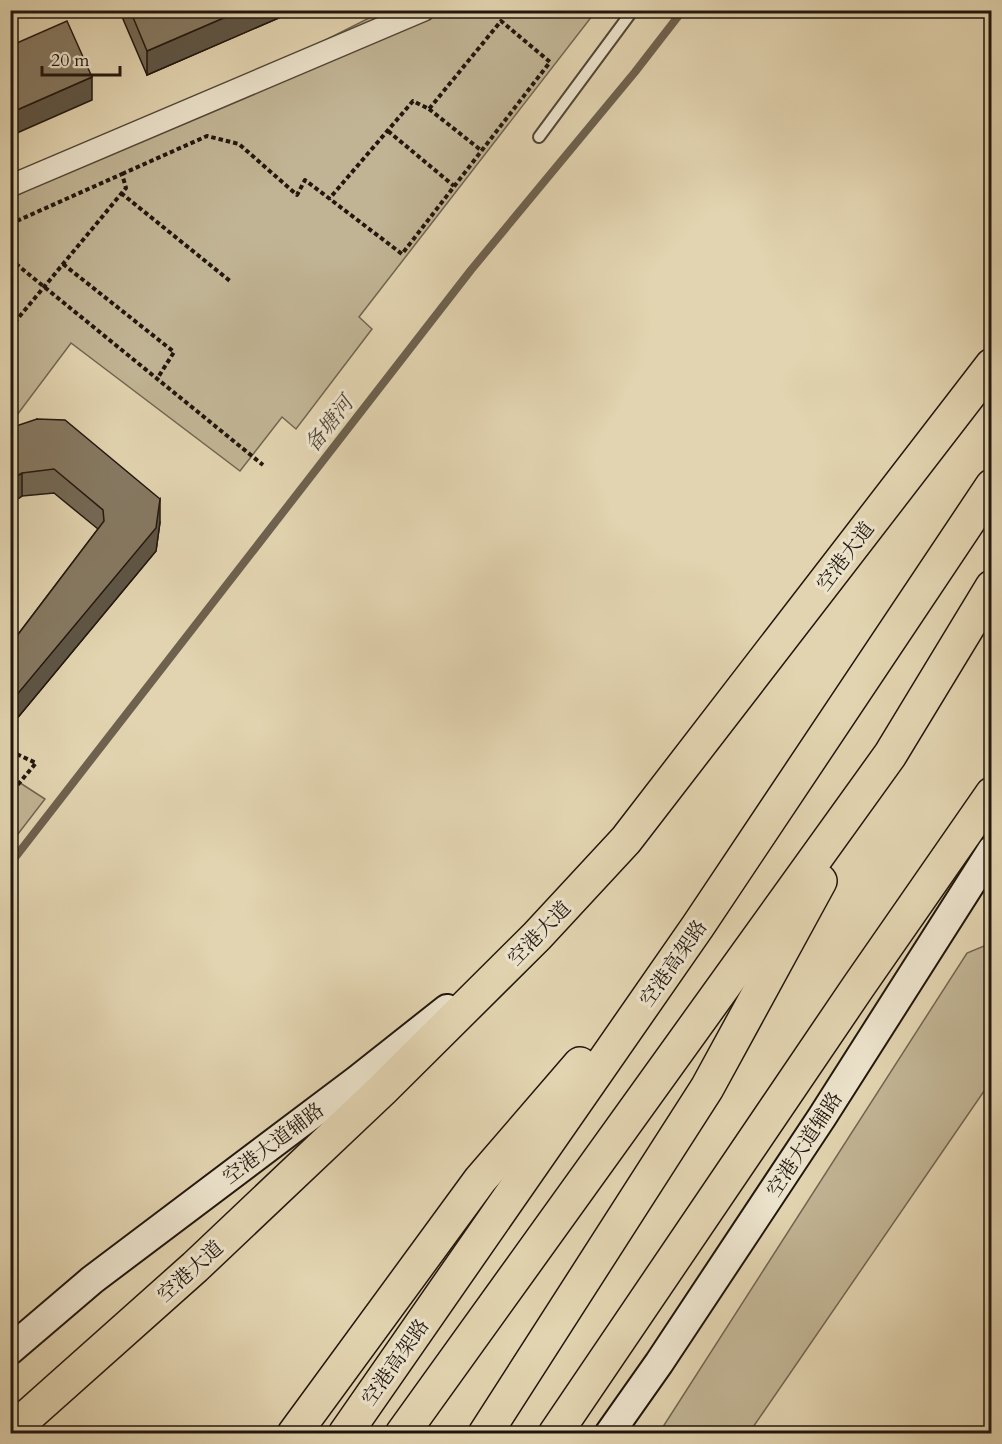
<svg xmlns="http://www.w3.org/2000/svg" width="1002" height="1444" font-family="Cardo,'Noto Serif SC',serif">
<rect width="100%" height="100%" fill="#e2d4b0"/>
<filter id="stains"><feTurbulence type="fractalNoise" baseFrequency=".00333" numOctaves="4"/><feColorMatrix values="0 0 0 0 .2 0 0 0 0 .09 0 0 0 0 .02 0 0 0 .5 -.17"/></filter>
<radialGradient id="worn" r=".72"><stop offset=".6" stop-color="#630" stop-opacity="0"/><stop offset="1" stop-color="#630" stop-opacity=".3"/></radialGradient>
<g fill="#c1b494" stroke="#726551" stroke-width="1.5">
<path d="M383,11H596L359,317L372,329L296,429L282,417L240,471L71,343L11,423L10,199Z"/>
<path d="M11,777L45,799L11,843Z"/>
<path d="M991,943V1081L749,1433H659L967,953Z"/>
</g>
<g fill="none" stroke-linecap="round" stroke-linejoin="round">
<path stroke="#6e614e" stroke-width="8" d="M10,864L471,270L635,72L683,10"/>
<defs>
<path id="lane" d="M539,137L633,10"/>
<path id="street" d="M10,186L424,10"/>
<g id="secondary">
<path d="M10,1350L92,1280L356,1081L447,1009"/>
<path d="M609,1434L659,1363L822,1117L992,850"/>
</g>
<g id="primary">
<path d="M10,1432L195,1267L382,1090L537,936L626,840L992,365"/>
<path d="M555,1434L858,987L992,794"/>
</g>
<g id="highway">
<path d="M294,1434L480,1180L580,1064"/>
<path d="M345,1434L698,926L992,486"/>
<path d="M402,1434L890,755L992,587"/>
<path d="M485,1434L707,1088L820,881"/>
</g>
</defs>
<use href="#lane" stroke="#524636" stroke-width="14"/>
<use href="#street" stroke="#524636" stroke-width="24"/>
<use href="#secondary" stroke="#22160e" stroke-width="32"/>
<use href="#primary" stroke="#22160e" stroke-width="36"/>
<use href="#highway" stroke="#22160e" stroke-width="36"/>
<path stroke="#22160e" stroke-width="4" stroke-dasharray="4.5 3" stroke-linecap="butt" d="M10,751L36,763L10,794"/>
<use href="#lane" stroke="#ece3cc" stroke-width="10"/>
<use href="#street" stroke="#ece3cc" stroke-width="21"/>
<use href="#secondary" stroke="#ece3cc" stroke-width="28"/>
<use href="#primary" stroke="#e2d4b0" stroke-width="33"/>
<use href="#highway" stroke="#e2d4b0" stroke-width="33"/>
<g stroke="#22160e" stroke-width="4" stroke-dasharray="4.5 3" stroke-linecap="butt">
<path d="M429,109L482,151"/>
<path d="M388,131L454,186"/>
<path d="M122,174L207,136L239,144L297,195L305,180L402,254L550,62L501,21L429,109L413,101L329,199"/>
<path d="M121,193L230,281"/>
<path d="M10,224L122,174L126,188L10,328"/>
<path d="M10,259L263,465"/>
<path d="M63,264L174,352L157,379"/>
</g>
</g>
<g fill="#736854" stroke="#22160e" stroke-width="1.5">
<path d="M123,10H297L147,75L123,19Z"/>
<path d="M37,419L160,522L156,551L10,727V645L98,529L54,493L22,496L10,504Z"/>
</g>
<g fill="#5e5545" stroke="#22160e" stroke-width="1.5">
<path d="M242,10H297L147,75V51Z"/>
<path d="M92,77V100L10,136V113Z"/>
<path d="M22,473V496L10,504V480Z"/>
<path d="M160,499V522L156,551L10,727V703Z"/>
</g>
<g fill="#867962" stroke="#22160e" stroke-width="1.5">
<path d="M130,10H242L147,51Z"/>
<path d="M67,21L92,77L10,113V46Z"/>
<path d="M37,419L65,420L160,499L156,528L10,703V645L104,521L103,510L54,469L22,473L10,480V428Z"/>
</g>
<g text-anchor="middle" stroke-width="6" stroke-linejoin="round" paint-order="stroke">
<g font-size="20" fill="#22160e" stroke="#ece3cc">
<text transform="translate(845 556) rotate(-53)" y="7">空港大道</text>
<text transform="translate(539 933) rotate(-46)" y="7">空港大道</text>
<text transform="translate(673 963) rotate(-55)" y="7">空港高架路</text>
<text transform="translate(273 1143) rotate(-37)" y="7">空港大道辅路</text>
<text transform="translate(804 1144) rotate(-57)" y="7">空港大道辅路</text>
<text transform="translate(190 1271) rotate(-42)" y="7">空港大道</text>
<text transform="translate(395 1362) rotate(-55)" y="7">空港高架路</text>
</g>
<g font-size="21" font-style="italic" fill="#554839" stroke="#ece3cc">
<text transform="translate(329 424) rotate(-52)" y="7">备塘河</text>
</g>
</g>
<rect width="1002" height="1444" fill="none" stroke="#e2d4b0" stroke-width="36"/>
<rect x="12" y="12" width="978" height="1420" fill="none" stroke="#22160e" stroke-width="3"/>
<rect x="18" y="18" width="966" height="1408" fill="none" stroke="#22160e" stroke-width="1.5"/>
<path d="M42 66v9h78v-9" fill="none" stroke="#22160e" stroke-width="3"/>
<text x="51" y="66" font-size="18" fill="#22160e" stroke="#ece3cc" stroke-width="4.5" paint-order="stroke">20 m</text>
<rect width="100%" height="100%" filter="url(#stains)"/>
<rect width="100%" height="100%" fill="url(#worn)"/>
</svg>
